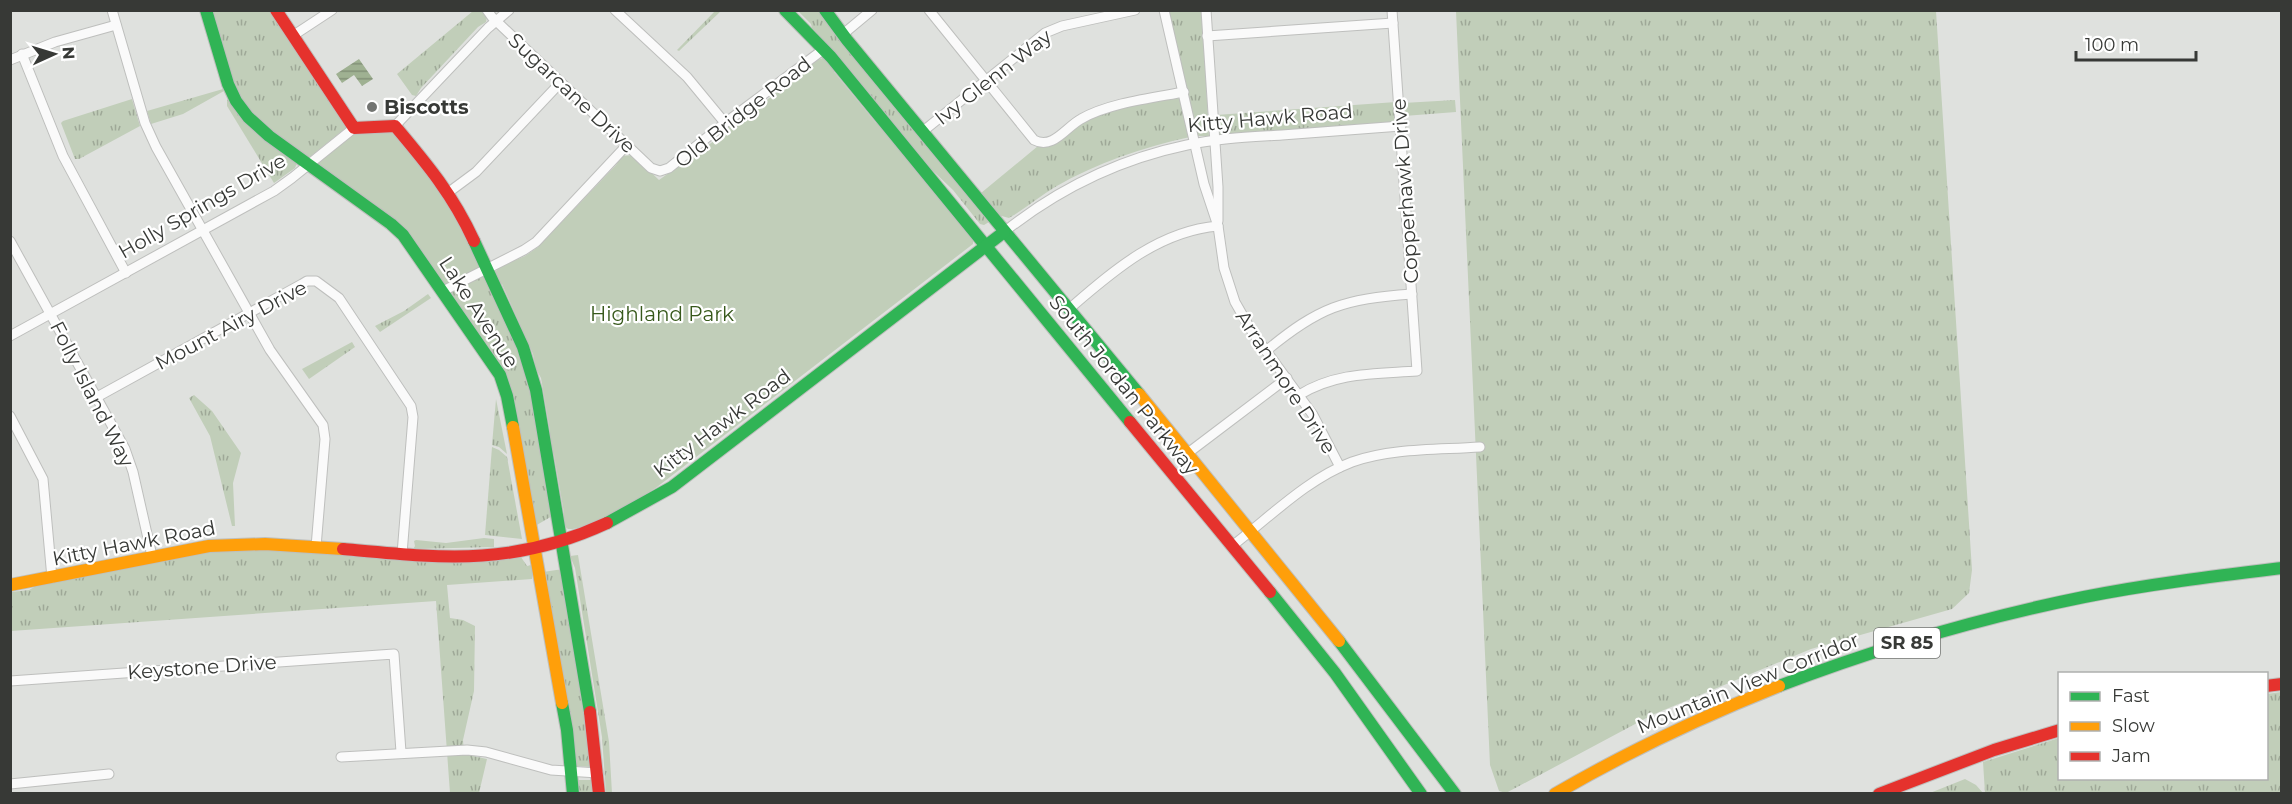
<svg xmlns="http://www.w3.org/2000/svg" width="2292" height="804" font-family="Montserrat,sans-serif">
<defs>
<pattern id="grass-tufts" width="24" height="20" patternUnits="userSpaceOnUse" patternTransform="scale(1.5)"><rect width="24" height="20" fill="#c1ceb9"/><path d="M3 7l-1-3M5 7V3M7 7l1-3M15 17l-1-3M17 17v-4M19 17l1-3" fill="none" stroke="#9ea897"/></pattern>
<pattern id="water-rules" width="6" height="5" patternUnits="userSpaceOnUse" patternTransform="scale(1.5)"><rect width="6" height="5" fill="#9fb192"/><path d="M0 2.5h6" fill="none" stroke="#829178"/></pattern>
</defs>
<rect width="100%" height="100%" fill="#dfe1de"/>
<g fill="url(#grass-tufts)">
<path d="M210,11H272L347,127L311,156L307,157L260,123L236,93Z"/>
<path d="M473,11H484L487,16L486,22L478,27L421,88L416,96L412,95L397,74Z"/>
<path d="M715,11H721L679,51L677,50Z"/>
<path d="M798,11H820L989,222L984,225L980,224L953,190L930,168L844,63L812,28L811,24Z"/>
<path d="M1168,11H1202L1209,136H1197Z"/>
<path d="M1456,11H1936L1972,570L1969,593L1952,609L1811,649L1652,715L1506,793L1499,791L1490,765Z"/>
<path d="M223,89L224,91L183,114L151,124L147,111Z"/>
<path d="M1175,97L1182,100L1190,137C1143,147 1097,163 1055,187C1040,196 1025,209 1009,218L998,215L981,193L1038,146C1054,149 1065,132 1077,125C1108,108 1142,104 1175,97Z"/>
<path d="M132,99L140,126L79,159H75L61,123L63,121Z"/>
<path d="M229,99L297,163L295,168L274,183L227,106V100Z"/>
<path d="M1455,100L1456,112L1404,116L1403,103Z"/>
<path d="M1396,102L1395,122L1219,135L1216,115Z"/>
<path d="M485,274L526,364L554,515L535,526L509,392L449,295L450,291Z"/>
<path d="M428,294L431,298L380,332L375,326L404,311Z"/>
<path d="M352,342L355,347L309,379L302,369Z"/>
<path d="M194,395L212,411L241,453L233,483L235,526H232L210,436L189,398Z"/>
<path d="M496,399L507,454L499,447L492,445Z"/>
<path d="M492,447L499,450L507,457L522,539L485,535Z"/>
<path d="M484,538L494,539V547L413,549L415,546L414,541L416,540L446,543Z"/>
<path d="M259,548L334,552L338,555L377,557H521L527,566L533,565L532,579L447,585L450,618L463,620L475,626L474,691L463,740L464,754L487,759L479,793H450L436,601L11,631V592L29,590L36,586L204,551Z"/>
<path d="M578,555L609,742L612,793H606L602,737L575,568L570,556Z"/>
<path d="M563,569L590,738L592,767L576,766L543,572Z"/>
<path d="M2281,692V793H1985L1983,762L2059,738L2060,778H2266L2267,694Z"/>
<path d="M1965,779L1976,785L1983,793H1930Z"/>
<path d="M577,780H593L594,793L576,794Z"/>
</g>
<g fill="#c1ceb9">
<path d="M823,58L834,66V72L876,123L880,124L910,159V164L973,239V244L657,487C638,499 589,531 568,529C562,525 561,518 564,513L554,455L550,447V431L541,378L536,369L533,354L502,284L499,283L495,275L497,268L525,256L538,247L616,165L622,156L633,155L659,180L714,141C720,131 734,120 746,116L810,67L812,62Z"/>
<path d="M394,131L448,196L481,267L445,285L413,242L318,165L320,161L356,132Z"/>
</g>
<path fill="url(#water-rules)" d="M359,59L373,79L362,86L354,75L342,83L336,74Z"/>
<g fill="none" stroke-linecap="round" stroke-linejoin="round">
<defs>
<g id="street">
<path d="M112,10L145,123L156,147L270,350L323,425L325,439L316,547"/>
<path d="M487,10L492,17L651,168L660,171L669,168L725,123L824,49"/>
<path d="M615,10L687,77L725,123"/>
<path d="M929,10L1034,140C1053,150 1066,127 1081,119C1109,103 1152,98 1184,92"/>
<path d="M1164,10L1204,184L1218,226L1224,268L1235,302L1251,330L1313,415L1340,467"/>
<path d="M1206,10L1218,187V221"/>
<path d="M294,35L332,10"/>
<path d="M842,35L872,10"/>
<path d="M1207,36L1393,23"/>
<path d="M22,54L63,156L126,273"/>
<path d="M10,60L55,42L116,25"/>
<path d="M395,126L488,28L509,10"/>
<path d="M922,132L1045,33L1062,26L1135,10"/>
<path d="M449,192L476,172L561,82"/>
<path d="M1004,232C1058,189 1120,159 1187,145C1219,138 1251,137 1282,135C1322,132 1361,129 1401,126"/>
<path d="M10,241L125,449L133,472L152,556"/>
<path d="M443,291L524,250L536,242L627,145"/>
<path d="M1069,309C1112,272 1158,231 1218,226"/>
<path d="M10,336L274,191L292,178L354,128"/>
<path d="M1266,351C1319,307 1343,299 1412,294"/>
<path d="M1299,395C1336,372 1375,374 1417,371L1392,10"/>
<path d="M97,397L302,284L307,281H316L339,298L411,406L413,417L402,554"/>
<path d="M10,416L43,479L52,578"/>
<path d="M1188,453L1287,378"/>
<path d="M1232,546C1270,517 1307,479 1352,462C1392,448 1438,450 1480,447"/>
<path d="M10,681L394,654L401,752"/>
<path d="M341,757L467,750L486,752L551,770L598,773"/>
<path d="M10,784L109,774"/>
</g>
<g id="fast">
<path d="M206,10L228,84L236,101L248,117L269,136L391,224L403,235L500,375L507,396L513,427"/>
<path d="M785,10L831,57L1130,422"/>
<path d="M825,10L847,40L1139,394"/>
<path d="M474,241L523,347L536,390L590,712"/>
<path d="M607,523L672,487L1004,232"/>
<path d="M1270,592L1335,673L1421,794"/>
<path d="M1339,641L1455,794"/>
<path d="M1779,686C1878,648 1980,618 2084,597C2149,584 2216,576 2282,568"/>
<path d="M562,703L567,730L573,794"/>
</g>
<g id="slow">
<path d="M1139,394L1339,641"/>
<path d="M513,427L562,703"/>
<path d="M10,585L209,546L265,544L343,549"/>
<path d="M1555,794C1627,752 1701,717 1779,686"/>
</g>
<g id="jam">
<path d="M276,10L354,128L395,126C427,164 453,195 474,241"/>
<path d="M1130,422L1270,592"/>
<path d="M343,549C442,558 512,567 607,523"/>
<path d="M2266,686L2282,684"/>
<path d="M590,712L599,794"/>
<path d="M1879,794L1994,750L2060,730"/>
</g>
</defs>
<use href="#street" stroke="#bebfbd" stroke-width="11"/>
<use href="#fast" stroke="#bebfbd" stroke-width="14"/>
<use href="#slow" stroke="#bebfbd" stroke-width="14"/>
<use href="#jam" stroke="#bebfbd" stroke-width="14"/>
<use href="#street" stroke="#fafafa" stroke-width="9"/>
<use href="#fast" stroke="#30b455" stroke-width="12"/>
<use href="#slow" stroke="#ff9f0a" stroke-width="12"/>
<use href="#jam" stroke="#e5322d" stroke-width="12"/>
</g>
<circle fill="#727471" stroke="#fff" stroke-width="2" cx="372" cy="107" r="6"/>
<g text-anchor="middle" stroke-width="4.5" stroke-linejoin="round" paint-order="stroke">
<rect fill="#fff" stroke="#737472" stroke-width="1.5" x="1874" y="628" width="66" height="30" rx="4.5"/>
<g font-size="18" font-weight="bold" fill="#373936">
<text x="1907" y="649">SR 85</text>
</g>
<g font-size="20" fill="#373936" stroke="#fff">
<text transform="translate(993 77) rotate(-38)" y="7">Ivy Glenn Way</text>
<text transform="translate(572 93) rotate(43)" y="7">Sugarcane Drive</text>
<text transform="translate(743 112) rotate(-38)" y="7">Old Bridge Road</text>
<text transform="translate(1270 118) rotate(-5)" y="7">Kitty Hawk Road</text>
<text transform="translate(1405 191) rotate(-94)" y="7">Copperhawk Drive</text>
<text transform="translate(202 206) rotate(-30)" y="7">Holly Springs Drive</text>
<text transform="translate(479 312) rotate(57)" y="7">Lake Avenue</text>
<text transform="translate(231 325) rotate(-28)" y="7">Mount Airy Drive</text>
<text transform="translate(1286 382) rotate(57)" y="7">Arranmore Drive</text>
<text transform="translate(1124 385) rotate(51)" y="7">South Jordan Parkway</text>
<text transform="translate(92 394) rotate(63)" y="7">Folly Island Way</text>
<text transform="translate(722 423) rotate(-37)" y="7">Kitty Hawk Road</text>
<text transform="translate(134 543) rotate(-11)" y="7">Kitty Hawk Road</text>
<text transform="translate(202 667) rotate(-4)" y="7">Keystone Drive</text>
<text transform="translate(1748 683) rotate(-22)" y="7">Mountain View Corridor</text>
</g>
<g font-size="20" font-weight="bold" fill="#373936" stroke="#fff" text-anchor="start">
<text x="384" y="114">Biscotts</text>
</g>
<g font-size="20" fill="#37591b" stroke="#fff">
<text x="662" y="321">Highland Park</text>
</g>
</g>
<rect width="2292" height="804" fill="none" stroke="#373936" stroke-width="24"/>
<rect x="2058" y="672" width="210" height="108" fill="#ffffff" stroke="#afb0af" stroke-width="1.5"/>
<rect x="2070" y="692" width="30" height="9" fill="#30b455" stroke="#afb0af" stroke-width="1.5"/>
<text x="2112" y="702" font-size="18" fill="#373936">Fast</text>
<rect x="2070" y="722" width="30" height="9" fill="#ff9f0a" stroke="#afb0af" stroke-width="1.5"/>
<text x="2112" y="732" font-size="18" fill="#373936">Slow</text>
<rect x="2070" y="752" width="30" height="9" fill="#e5322d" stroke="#afb0af" stroke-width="1.5"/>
<text x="2112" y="762" font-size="18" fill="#373936">Jam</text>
<g transform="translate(54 54) rotate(86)" stroke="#ffffff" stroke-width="4.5" paint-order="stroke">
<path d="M0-4.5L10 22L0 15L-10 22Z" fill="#373936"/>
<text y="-9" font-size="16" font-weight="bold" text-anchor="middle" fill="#373936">N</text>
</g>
<path d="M2076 51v9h120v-9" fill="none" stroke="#373936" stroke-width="3"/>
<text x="2085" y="51" font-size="18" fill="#373936" stroke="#ffffff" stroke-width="4.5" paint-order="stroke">100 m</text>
</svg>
